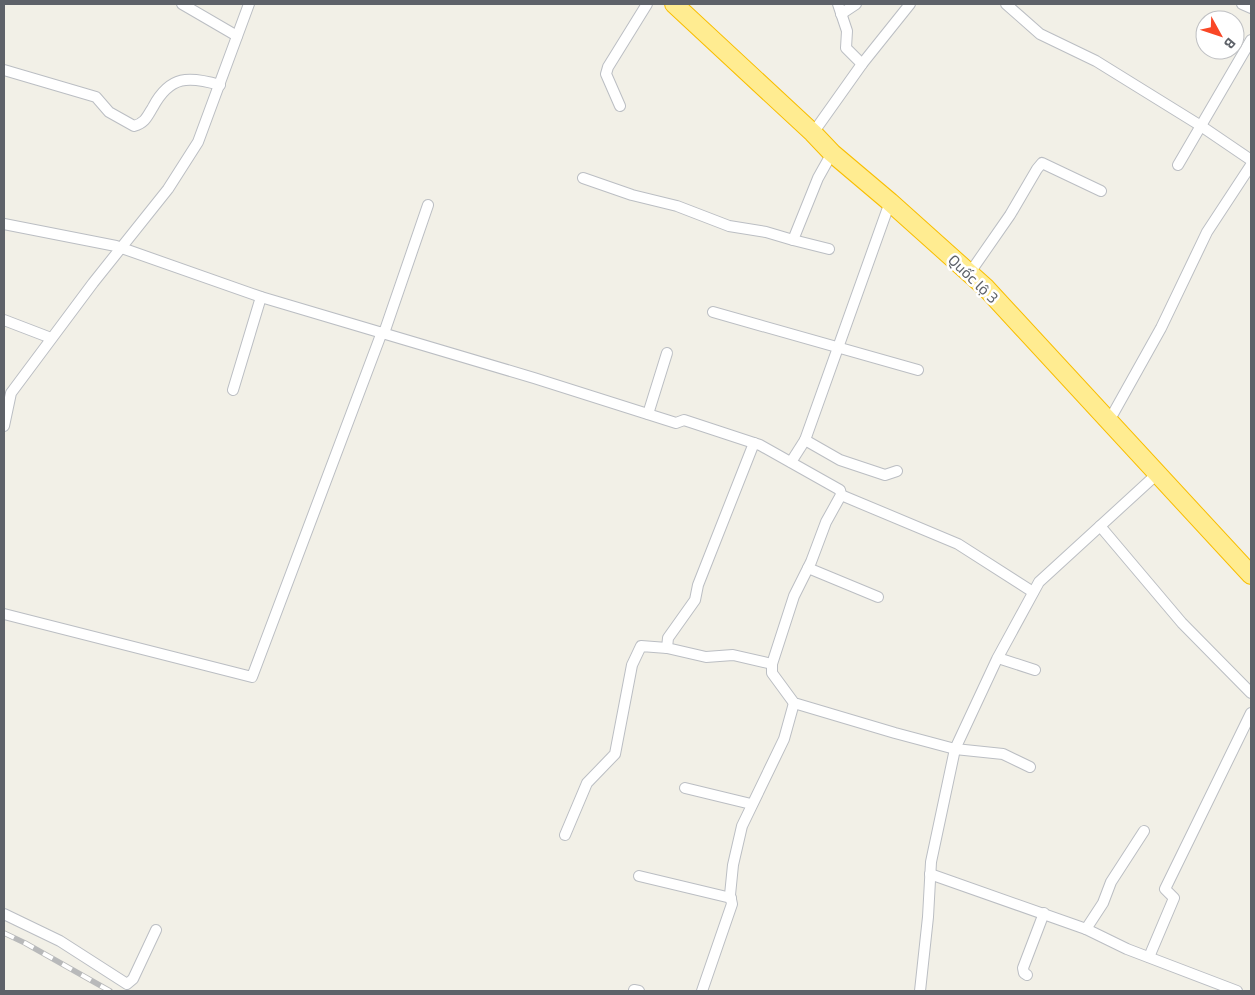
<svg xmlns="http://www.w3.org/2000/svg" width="1255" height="995" font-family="'Exo 2',sans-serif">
<rect width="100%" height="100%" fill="#f2f0e7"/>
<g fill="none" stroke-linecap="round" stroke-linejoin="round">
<defs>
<g id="street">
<path d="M182,4L237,36"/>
<path d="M838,4L847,31L846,48L862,64"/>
<path d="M1006,4L1040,34L1096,61L1201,126L1251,160"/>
<path d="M1242,4L1251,8"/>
<path d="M841,14L856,4"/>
<path d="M4,70L96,97L109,112L134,126C145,123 147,117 153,107C170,75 189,76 220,85"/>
<path d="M620,106L606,74L608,67L647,4"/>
<path d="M813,133L862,64L910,4"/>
<path d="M1178,165L1251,40"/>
<path d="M583,178L632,195L677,206L729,226L766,232L793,240L818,178L832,153"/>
<path d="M890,202L805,440L840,460L885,475L897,471"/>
<path d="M4,224L116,246L261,297L534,378L676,423L684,420L760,445L840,490L841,495L826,522L811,562L794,596L772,664V673L794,703L895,733L955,749L1003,754L1030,767"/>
<path d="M793,240L829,249"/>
<path d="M969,274L1010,215L1037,169L1042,163L1101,191"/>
<path d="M713,312L918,370"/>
<path d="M4,320L51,338"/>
<path d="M384,333L428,205"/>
<path d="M233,390L261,297"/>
<path d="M648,414L667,353"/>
<path d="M1109,421L1161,328L1207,232L1251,165"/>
<path d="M4,426L11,393L93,283L168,189L198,142L249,4"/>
<path d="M754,443L698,585L695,600L668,638L667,648L706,657L733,655L772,664"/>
<path d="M791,462L805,440"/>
<path d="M841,495L958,544L1033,592"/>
<path d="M1100,526L1182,623L1251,693"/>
<path d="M808,568L878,597"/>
<path d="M4,614L252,677L382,332"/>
<path d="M998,658L1035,670"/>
<path d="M685,788L751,804"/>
<path d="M565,835L587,783L615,754L632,665L641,646L667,648"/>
<path d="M930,874L1086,929L1103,903L1111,882L1144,831"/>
<path d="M639,876L731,898"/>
<path d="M4,914L60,941L127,984L133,979L156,930"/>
<path d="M1086,929L1127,949L1237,991"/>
<path d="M1149,957L1174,898L1165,889L1251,713"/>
<path d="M1027,975L1024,973L1023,968L1044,913"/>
<path d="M634,990L639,991"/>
<path d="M702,991L732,904L730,895L733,865L742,826L784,739L794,703"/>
<path d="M920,991L928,917L931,862L955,749L997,659L1039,582L1157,474"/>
</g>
<path id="highway" d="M674,4L813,133L832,153L890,202L986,288L1251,575"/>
</defs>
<use href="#street" stroke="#bbbec3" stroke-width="12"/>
<use href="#highway" stroke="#f9be00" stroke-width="20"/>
<use href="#street" stroke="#fff" stroke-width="10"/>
<use href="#highway" stroke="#ffec91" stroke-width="18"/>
<defs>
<path id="rail" d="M4,933L25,943L110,991"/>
</defs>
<use href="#rail" stroke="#b8b9ba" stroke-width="5.5"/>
<use href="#rail" stroke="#fff" stroke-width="4" stroke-dasharray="11" stroke-linecap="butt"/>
</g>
<g text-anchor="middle" stroke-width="5" stroke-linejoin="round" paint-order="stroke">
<g font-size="15" fill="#5e6269" stroke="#fff">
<text transform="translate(973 279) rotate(44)" y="5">Quốc lộ 3</text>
</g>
</g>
<rect width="1255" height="995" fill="none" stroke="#5e6269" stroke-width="10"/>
<g transform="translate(1220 35) rotate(130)"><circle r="24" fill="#ffffff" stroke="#bfc0c3"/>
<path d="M0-4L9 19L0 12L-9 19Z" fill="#f94726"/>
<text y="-8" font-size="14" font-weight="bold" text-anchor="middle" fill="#5e6269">B</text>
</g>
</svg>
